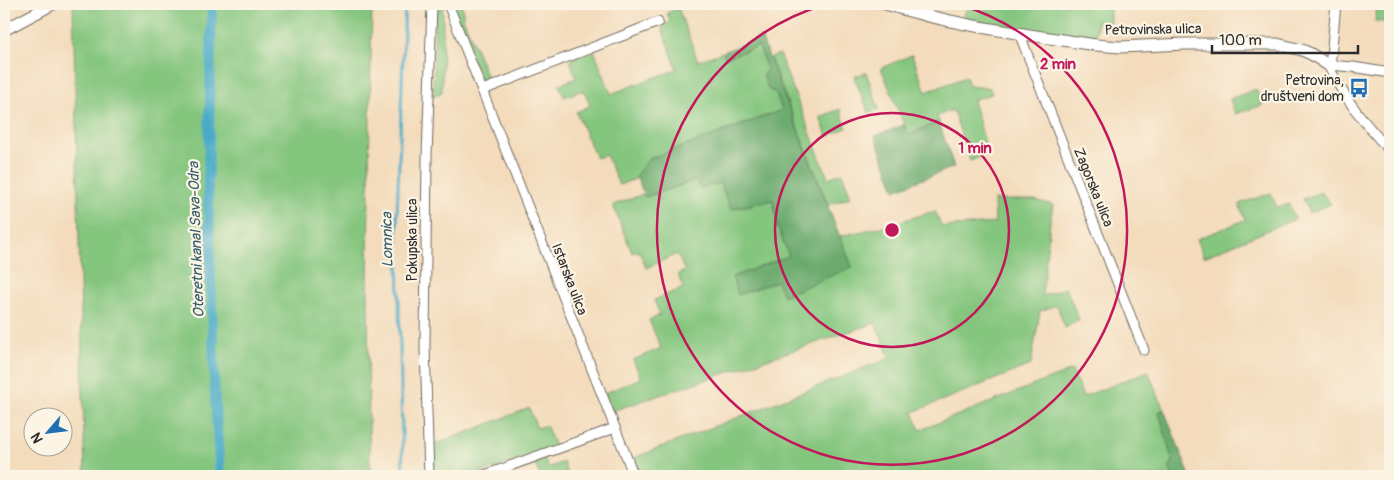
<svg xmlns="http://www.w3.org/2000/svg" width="1394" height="480" font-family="Pangolin,sans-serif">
<rect width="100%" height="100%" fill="#fcf5e5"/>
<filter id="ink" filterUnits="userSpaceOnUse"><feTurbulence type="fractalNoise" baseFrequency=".02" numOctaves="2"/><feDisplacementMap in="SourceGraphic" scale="10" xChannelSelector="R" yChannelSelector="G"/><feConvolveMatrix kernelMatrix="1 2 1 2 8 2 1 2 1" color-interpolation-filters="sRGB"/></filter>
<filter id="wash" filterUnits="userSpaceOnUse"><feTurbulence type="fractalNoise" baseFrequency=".0096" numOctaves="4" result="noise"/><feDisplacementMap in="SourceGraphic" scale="20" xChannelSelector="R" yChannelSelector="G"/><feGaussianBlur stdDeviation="1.12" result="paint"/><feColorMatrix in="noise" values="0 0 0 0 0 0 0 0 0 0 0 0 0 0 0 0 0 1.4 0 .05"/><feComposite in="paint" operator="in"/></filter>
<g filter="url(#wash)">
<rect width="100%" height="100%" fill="#f3dbbb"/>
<g fill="#85c67f" stroke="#587855">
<path d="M73,4H372C369,161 366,319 370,476H85Z"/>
<path d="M435,4H443L442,92L433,97Z"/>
<path d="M451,4H461L463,9V17L488,80L482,83Z"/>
<path d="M968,4H1110V22H1097L1096,40L1019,29L963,19Z"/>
<path d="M1377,4H1390V23L1375,21Z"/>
<path d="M678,8L698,61L723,52L725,58L759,46L767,69L763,75L768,89L776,93L782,110L649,159L637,175L638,178L619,185L606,155L596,158L576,112L590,106L584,90L564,97L559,85L576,78L570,60L594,50L611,94L677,69L661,26L670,22L667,13Z"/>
<path d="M779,54L828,178L842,173L851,197L828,205L770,58Z"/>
<path d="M912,55L926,92L966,77L969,86L990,88L992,94L973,100L988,154L970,161L953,110L937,116L939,122L908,134L881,68Z"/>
<path d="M866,72L879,109L869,113L854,77Z"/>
<path d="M1256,89L1263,105L1235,114L1230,99Z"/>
<path d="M840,109L847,128L827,136L820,117Z"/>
<path d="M697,180L720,183L731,209L773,200L778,228L789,256L732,277L777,281L852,267L840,236L885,226L935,211L942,227L995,223L994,200H1035L1053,205L1050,222L1042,296L1066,288L1079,320L1065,328L1057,305L1040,311L1031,365L913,412L920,430L1072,370L1083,397L1148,371L1164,410L1159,412L1173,463L1169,466L1173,476H933L931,472L921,476H638L631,459L890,358L875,323L612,411L605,393L641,378L633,360L661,348L649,320L660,315L654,300L683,288L678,274L685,271L677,254L646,268L639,251L632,253L613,205L644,194L646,197Z"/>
<path d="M1321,192L1331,204L1309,213L1303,199Z"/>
<path d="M1271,193L1277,208L1289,204L1295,219L1204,257L1197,239L1245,220L1239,204Z"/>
<path d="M529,408L537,428L546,425L555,447L473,476H433L431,445L442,442Z"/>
<path d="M544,458L548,468L563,462L568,476H540L534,461Z"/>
</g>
<g fill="#6cab6e" stroke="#4c6b4c">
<path d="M761,37L852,267L783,296L777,281L738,295L732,277L789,256L778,228L773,200L731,209L720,183L700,188L696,180L645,197L636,175L649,159L782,110L776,93L768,89L763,75L767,69L759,46L725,58L723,52Z"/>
<path d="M939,122L954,167L895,190L875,136L904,125L908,134Z"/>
<path d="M1164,410L1190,476H1173L1169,466L1173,463L1159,412Z"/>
</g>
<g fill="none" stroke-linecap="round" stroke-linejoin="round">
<path stroke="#48abc8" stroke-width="3" d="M403,476L397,215L405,4"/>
<path stroke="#48abc8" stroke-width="10" d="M212,4L208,184L215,399L220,476"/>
</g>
</g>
<g filter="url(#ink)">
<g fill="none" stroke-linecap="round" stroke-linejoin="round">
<defs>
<g id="minor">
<path d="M448,4L634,476"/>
<path d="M1019,33L1144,350"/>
<path d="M1328,65C1344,98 1365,124 1390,151"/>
<path d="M1328,65L1353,67L1390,73"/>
<path d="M1328,65L1331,57L1336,4"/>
<path d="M483,90L658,22"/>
<path d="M429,476L425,347L427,157L432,4"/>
<path d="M482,476L615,428"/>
</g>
<g id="tertiary">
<path d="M886,4C954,26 1025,34 1096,45L1120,47L1185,44H1277L1302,50L1311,54L1328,65"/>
<path d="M4,30L53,4"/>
</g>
</defs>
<use href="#minor" stroke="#71695d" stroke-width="11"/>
<use href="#tertiary" stroke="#71695d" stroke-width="13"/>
<use href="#minor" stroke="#fff" stroke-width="9"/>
<use href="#tertiary" stroke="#fff" stroke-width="11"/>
</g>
</g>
<g fill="none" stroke="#c2185b" stroke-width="2.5">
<circle cx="892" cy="230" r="117"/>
<path d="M957 4A235 235 0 1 1 827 4"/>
</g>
<defs>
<symbol id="bus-bare" viewBox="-9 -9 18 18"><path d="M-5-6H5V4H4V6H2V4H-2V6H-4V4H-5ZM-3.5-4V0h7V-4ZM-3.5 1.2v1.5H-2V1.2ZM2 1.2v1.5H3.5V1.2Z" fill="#1f6fb2" stroke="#fcf5e5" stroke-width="2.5" paint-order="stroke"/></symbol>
</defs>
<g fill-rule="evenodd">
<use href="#bus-bare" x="1345" y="74" width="28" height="28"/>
</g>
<g text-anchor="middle" stroke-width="4.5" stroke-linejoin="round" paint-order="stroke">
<g font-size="14" fill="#2b2b2b" stroke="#fcf5e5">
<text transform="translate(1153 29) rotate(-1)" y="5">Petrovinska ulica</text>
<text transform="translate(1094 187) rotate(68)" y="5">Zagorska ulica</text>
<text transform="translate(412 240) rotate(-90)" y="5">Pokupska ulica</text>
<text transform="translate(570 279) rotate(69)" y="5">Istarska ulica</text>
</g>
<g font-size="14" fill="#2b2b2b" stroke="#fcf5e5" text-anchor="end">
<text x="1344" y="85">Petrovina,<tspan x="1344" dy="16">društveni dom</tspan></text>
</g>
<g font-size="15" font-style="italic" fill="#375e6a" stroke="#fcf5e5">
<text transform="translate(196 240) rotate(-92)" y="5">Oteretni kanal Sava-Odra</text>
<text transform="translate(387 240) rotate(-91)" y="5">Lomnica</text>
</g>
</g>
<circle cx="892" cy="230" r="8" fill="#c2185b" stroke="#fcf5e5" stroke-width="2.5"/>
<g font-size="15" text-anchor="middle" font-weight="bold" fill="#c2185b" stroke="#fcf5e5" stroke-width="4.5" stroke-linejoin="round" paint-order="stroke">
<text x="1058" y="69">2 min</text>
<text x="975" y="153">1 min</text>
</g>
<rect width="1394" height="480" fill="none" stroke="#fcf5e5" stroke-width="20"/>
<g transform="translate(48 432) rotate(242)"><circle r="24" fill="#fcf5e5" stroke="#a8a49b"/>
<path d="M0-4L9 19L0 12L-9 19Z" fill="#1f6fb2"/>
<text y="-8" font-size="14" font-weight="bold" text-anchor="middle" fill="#2b2b2b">N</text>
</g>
<path d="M1212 45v8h146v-8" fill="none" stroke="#2b2b2b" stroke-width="2.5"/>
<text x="1219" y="45" font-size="15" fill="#2b2b2b" stroke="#fcf5e5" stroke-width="4" paint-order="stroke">100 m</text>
</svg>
